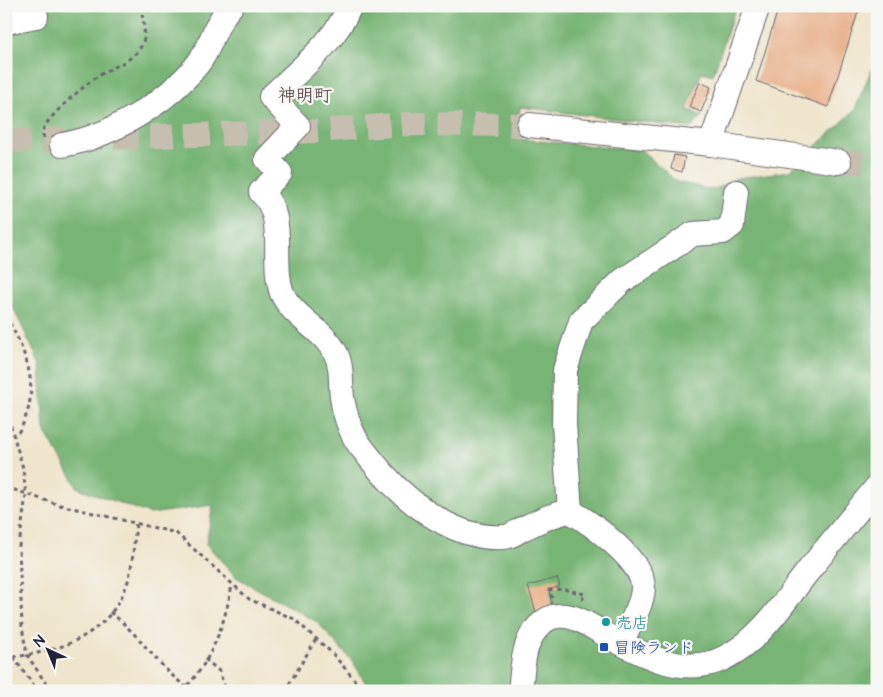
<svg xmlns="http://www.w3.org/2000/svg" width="883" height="697" font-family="'Architects Daughter','Klee One',sans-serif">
<rect width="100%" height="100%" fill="#f6f6f2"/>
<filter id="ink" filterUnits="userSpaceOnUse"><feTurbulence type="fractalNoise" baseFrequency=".02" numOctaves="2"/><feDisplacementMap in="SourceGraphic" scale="10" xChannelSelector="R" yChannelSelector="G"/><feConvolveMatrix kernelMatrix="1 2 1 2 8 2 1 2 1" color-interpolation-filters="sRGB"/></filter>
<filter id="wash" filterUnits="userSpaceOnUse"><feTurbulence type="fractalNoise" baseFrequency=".0096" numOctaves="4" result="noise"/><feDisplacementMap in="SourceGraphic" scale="20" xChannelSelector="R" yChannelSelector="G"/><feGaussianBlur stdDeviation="1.12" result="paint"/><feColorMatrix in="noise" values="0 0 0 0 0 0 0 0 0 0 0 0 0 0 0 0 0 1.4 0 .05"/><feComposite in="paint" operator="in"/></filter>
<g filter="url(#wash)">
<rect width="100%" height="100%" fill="#efe5cc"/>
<path fill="#77b474" stroke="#4c6b58" d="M6,6H736L713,75L702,72L687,109L702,116L691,128L520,107L517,139L641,150L677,182L713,190L737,178L790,171L854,111L876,59L877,691H370L354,663L317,622L236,577L206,544L213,505L150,514L78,488L44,430L40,364L6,293Z"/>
<g id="blocks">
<g fill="#e8b08a">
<path d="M779,6H860L828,107L756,81Z"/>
<path d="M700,82L711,87L701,112L689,107Z"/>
<path d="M674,155L685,157L682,172L671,169Z"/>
<path d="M557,578L560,586L549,590L552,607L536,612L528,586Z"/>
</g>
</g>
</g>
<g filter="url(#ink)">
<use href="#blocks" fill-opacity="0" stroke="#6a666e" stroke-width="1"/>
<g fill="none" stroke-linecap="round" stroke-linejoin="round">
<g stroke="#c6beaf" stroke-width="24" stroke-dasharray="24 12" stroke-linecap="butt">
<path d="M6,141L316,131L405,124L529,125"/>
<path d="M839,162L877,163"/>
</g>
<defs>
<g id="minor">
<path d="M350,6C334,43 299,70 271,97L298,126L267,159L280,173L261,192C288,218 270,260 282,293C292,317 323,329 335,352C344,368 339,386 343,403C345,414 349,426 354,436C357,443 364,450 369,457C399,496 451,541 504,537C511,537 518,531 524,528C539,521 553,514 570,511C591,523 644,561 643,588C642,607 629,625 621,642"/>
<path d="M6,22L36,16"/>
<path d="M529,125L711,144L839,162"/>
<path d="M711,144L758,6"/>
<path d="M62,145C110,137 166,103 197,65C212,47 213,25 231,6"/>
<path d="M570,511L564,424L565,370L581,321L622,281L693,234L723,232L732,225L736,192"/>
<path d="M520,691C522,677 522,659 527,646C531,633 543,617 558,616C575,614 592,627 606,635C640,654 685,678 724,658C759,641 782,605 805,575C829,545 853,516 877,487"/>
</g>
</defs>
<use href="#minor" stroke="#6a666e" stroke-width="26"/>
<g stroke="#6a666e" stroke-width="3" stroke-dasharray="4 4" stroke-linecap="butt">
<path d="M44,138C43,135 42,133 43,130C47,117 86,84 98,76C118,63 148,58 144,27C143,19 143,13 137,6"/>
<path d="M6,316C23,347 39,380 26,416C23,424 21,430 15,436"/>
<path d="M6,410L23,468L26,495L19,546L22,627L27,655L51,691"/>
<path d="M6,487L56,504L176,533L249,599L294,619L332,653L354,679L359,691"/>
<path d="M552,598L549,590L563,589L585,594L581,601"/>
<path d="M110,612C139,634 157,665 186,687"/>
<path d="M6,643L13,657L38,691"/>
<path d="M13,657C63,651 111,634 128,581C133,563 134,542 136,523"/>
<path d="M205,659L219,671L226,691"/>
<path d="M182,691C211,664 225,623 232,585"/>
<path d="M285,691L316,639"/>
</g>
<use href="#minor" stroke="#fff" stroke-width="24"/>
</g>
</g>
<circle fill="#0f9aa8" stroke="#f6f6f2" stroke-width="2" cx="606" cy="622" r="5"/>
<rect fill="#1a4fb4" stroke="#f6f6f2" stroke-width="2" x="599" y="642" width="10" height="10" rx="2.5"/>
<g text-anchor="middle" stroke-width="4.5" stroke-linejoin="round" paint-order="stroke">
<g font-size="16" fill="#0d838f" stroke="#f6f6f2" text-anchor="start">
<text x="616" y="628">売店</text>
</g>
<g font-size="16" fill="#164399" stroke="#f6f6f2" text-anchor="start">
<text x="614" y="653">冒険ランド</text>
</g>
<g font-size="18" font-weight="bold" fill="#675457" stroke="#f6f6f2">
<text x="305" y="101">神明町</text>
</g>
</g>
<rect width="883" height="697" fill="none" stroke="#f6f6f2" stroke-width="25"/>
<g transform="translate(48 650) rotate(316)" stroke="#f6f6f2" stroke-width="4" paint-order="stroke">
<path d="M0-4L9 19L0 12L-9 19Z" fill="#22223b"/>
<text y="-8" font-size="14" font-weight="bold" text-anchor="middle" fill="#22223b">N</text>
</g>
</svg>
